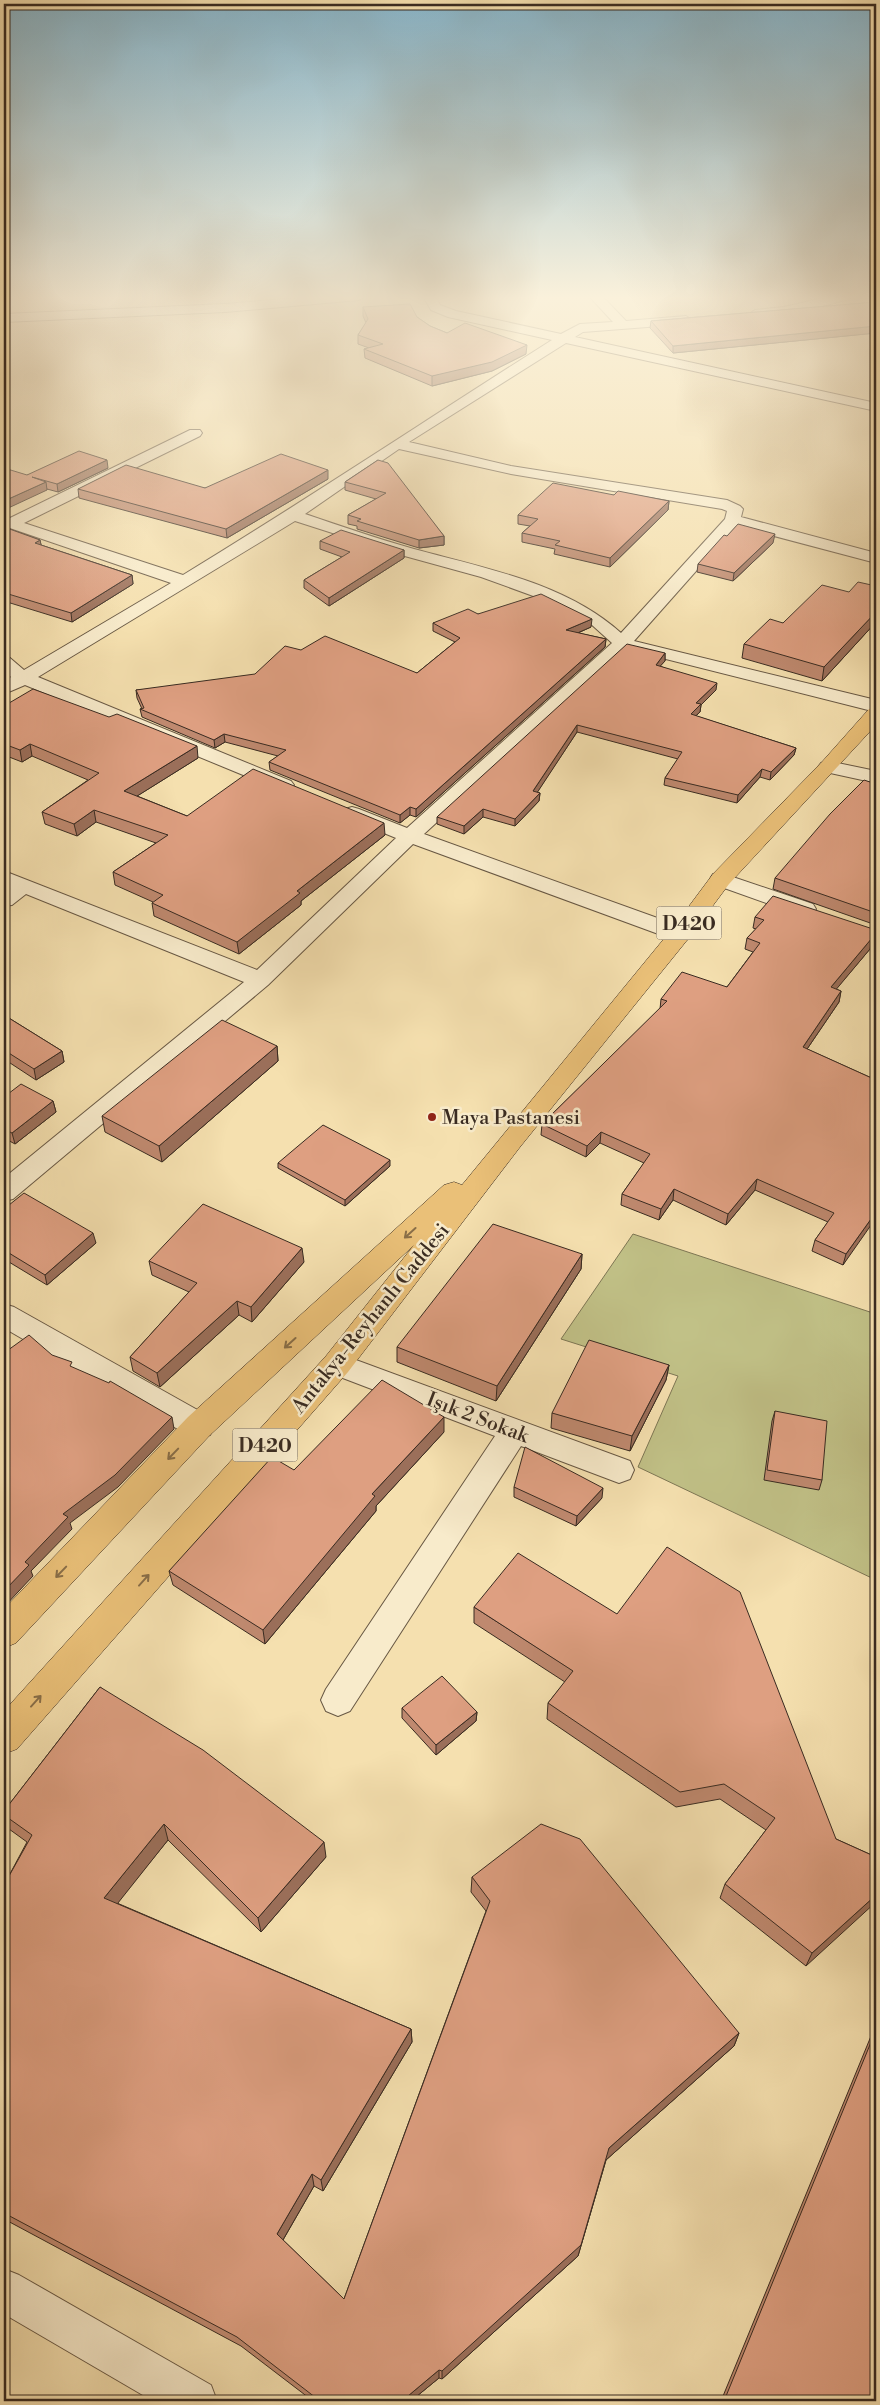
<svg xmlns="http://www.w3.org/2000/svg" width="880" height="2405" font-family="'Libre Bodoni',serif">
<rect width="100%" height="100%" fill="#f5e0af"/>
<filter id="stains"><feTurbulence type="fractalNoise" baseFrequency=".004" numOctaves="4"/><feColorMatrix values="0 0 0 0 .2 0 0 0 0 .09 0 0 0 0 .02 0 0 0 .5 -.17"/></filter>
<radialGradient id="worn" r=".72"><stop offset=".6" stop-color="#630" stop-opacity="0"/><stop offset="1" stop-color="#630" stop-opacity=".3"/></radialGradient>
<path fill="#c1c187" stroke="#7d7654" d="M633,1234L876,1314V1580L638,1467L678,1376L561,1339Z"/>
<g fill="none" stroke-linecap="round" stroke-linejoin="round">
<defs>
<g id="minor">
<path d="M320,296H365L359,300L225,312L4,322V314L225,304Z"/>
<path d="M423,296H435L440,305L456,311L561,334L580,324L613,322L589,296H602L626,321L686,316L692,320L686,324L583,332L575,337L876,403V411L566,343L409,442L511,466L727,500L740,506L743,509L741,517L876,553V563L736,526L634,641L876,700V712L626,649L424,834L688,929L691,934L688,939L680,941L672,939L413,844L268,985L13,1199L4,1201V1178L244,982L26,894L12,905L4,906V890L9,887L4,885V871L257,970L396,838L345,817L342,813L345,809L352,807L359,809L407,828L612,643L592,625L536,597L481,577L401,555L295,521L38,677L291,781L294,785L291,789L284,791L277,789L25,685L4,694V682L11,677L4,671V657L10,658L24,670L171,583L4,526V516L10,518L190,430H200L202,433L200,436L24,523L183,575C308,499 429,418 552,340L448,317L431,310ZM399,449L511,474L722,509L727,511L725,519L621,633C566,583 484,568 414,549C378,539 341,526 305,514Z"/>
<path d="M831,296H851L849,299C833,303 759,325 749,314L755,310L784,307Z"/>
<path d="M828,761L876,771V783L821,771L818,767L821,763Z"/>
<path d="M721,873L813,904L816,909L813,914L805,916L797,914L713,884L710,879L713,874Z"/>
<path d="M4,1304L14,1307L210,1417L214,1426L210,1435L199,1438L188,1435L4,1328Z"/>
<path d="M337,1353L630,1461L634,1470L630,1479L619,1483L521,1446L350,1711L338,1716L326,1711L321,1700L326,1689L495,1436L327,1372L323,1364L327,1356Z"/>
<path d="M4,2269L19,2275L211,2385L217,2401H153L4,2314Z"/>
</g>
<path id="primary" d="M876,707V725L729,884L688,939L520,1147L348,1372L17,1749L4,1754V1711L326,1356L414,1245L210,1435L16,1643L4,1648V1609L188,1417L444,1185L454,1182L462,1185L672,929L713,874L821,763L869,709Z"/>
</defs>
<use href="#minor" stroke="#685844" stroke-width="2"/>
<use href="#primary" stroke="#392b21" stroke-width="1"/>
<use href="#minor" fill="#f8ebcb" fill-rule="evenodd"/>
<use href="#primary" fill="#eac078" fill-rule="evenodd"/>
</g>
<g fill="#bf896f" stroke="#392b21">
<path d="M876,302V333L673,353L650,328L651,321Z"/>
<path d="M363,307L417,317L430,326L447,333L526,354L492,371L432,386L365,358L364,349L369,348L358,344V335L366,323L363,316Z"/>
<path d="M378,460L444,536V545L419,548L357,529V526L348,524V515L376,499L345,490V482Z"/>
<path d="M108,468L58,492L47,489V490L27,475Z"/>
<path d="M328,479L227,538L79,498L78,489L205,488Z"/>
<path d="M614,495L669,501L668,510L610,567L554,554L555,549L522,542V533L530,526L518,524V515Z"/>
<path d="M4,527L40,540L41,545L132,575L133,584L72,622L7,602L4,604Z"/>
<path d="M320,541L404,550V558L329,606L304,588V580L342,557L320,549Z"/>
<path d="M773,543L733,581L697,572L698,564Z"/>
<path d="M876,586V622L822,681L742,658L744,644L783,623Z"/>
<path d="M478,614L591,627L578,633L606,639L605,647L416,817L410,815L400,823L270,770L269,762L278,756L225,742L215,748L142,717L140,709H142L137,698L136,690L417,673L455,642L433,631V623Z"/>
<path d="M665,653V661L660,666L716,690L701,705L700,712L696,716L796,748L794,755L770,780L760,777L737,803L664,785L665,778L678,759L577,732L537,792L540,793L539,801L515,826L483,817L464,834L437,824V817Z"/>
<path d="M4,706L198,758L137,796L187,816L385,835L301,901V905L239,954L154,916L152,903L153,902L115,885L113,872L156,843L96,822L77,836L45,824L42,812L88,780L32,756L22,762L4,755Z"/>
<path d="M876,784V925L773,889L775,878Z"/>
<path d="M755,917L876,930V951L870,949L836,989L841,991L839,1002L807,1049L876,1080V1201L843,1265L812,1251L815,1240L828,1222L755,1190L726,1225L673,1200L659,1220L621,1205L622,1194L644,1163L600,1143L586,1157L541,1135L542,1124L660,1009L661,999L727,987L753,952L745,949L747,938L756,929L753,928Z"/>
<path d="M4,1015L62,1051L64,1062L36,1080L4,1059Z"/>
<path d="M277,1046L278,1061L162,1162L105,1132L102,1116Z"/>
<path d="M4,1097L53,1101L56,1112L15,1144L4,1138Z"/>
<path d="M278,1163L390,1166L345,1206L278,1168Z"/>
<path d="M4,1209L96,1243L47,1285L4,1259Z"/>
<path d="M582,1254L581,1269L496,1401L397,1362V1347Z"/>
<path d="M149,1261L304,1262L252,1322L239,1315L160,1387L133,1371L130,1357L189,1292L152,1275Z"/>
<path d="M669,1365L666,1380L630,1451L551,1428L552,1413Z"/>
<path d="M775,1411L822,1480L819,1490L764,1480L772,1421Z"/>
<path d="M444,1432L376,1506V1511L265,1644L173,1585L169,1571L294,1470Z"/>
<path d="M514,1487L602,1498L576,1526L514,1497Z"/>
<path d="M474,1607L836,1839L876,1857L806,1966L720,1898L725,1884L766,1830L720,1799L676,1807L547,1719L548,1703L565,1682L474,1623Z"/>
<path d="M100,1687L326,1857L261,1932L168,1840L117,1903L411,2029L412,2042L323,2191L314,2186L283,2240L344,2299L486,1911L471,1892L472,1877L739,2033L734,2046L606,2160L578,2256L442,2379L439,2378L411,2401H313L241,2346L4,2219V1885L27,1842L9,1829L4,1818V1811Z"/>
<path d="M402,1708L477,1712L476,1721L436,1755L402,1718Z"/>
<path d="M876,2024V2401H721Z"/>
</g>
<g fill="#9b6f5a" stroke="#392b21">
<path d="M876,326V333L673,353V346Z"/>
<path d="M527,345L526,354L492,371L432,386V376Z"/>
<path d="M107,460L108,468L58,492L57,484Z"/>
<path d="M328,470V479L227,538L226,529Z"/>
<path d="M46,482L47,490L4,510V501Z"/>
<path d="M669,501L668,510L610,567V558Z"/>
<path d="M775,534L773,543L733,581L734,573Z"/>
<path d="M444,536V545L419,548V540Z"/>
<path d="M40,540L42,549L35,543Z"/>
<path d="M404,550V558L329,606V598Z"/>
<path d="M132,575L133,584L72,622L71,613Z"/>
<path d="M5,593L7,602L4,604V594Z"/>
<path d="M876,612V622L822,681L824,667Z"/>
<path d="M592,619L591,627L566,638V630Z"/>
<path d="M606,639L605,647L416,817V809Z"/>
<path d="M665,653V661L655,672L656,665Z"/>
<path d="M717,683L716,690L701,705L700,712L690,721L691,714L696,703Z"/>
<path d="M577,725V732L533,799V791Z"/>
<path d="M224,734L225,742L215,748L214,740Z"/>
<path d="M30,744L32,756L22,762L20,750Z"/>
<path d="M197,746L198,758L126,803L124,791Z"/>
<path d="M796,748L794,755L770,780L771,772Z"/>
<path d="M762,769L760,777L737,803L738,795Z"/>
<path d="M540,793L539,801L515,826V819Z"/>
<path d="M410,807V815L400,823V815Z"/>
<path d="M483,809V817L464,834V826Z"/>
<path d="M94,810L96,822L77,836L74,824Z"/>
<path d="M384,823L385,835L301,901V905L239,954L237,942L297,891Z"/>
<path d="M872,938L870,949L829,998L831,987Z"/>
<path d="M841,991L839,1002L801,1058L803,1047Z"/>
<path d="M277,1046L278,1061L162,1162L159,1146Z"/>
<path d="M62,1051L64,1062L36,1080L34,1069Z"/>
<path d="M53,1101L56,1112L15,1144L12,1133Z"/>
<path d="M601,1132L600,1143L586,1157L587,1146Z"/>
<path d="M390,1160V1166L345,1206V1200Z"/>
<path d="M757,1179L755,1190L726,1225L728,1214Z"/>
<path d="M674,1189L673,1200L659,1220L661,1209Z"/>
<path d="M876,1194V1201L869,1212L872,1201Z"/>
<path d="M876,1212V1218L843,1265L846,1254Z"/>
<path d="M93,1233L96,1243L47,1285L45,1275Z"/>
<path d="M302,1248L304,1262L252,1322L251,1307Z"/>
<path d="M582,1254L581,1269L496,1401L497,1386Z"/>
<path d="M237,1301L239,1315L160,1387L157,1373Z"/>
<path d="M669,1365L666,1380L630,1451L632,1436Z"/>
<path d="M172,1417L174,1429L118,1487L70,1523L72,1529L31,1571L33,1576L4,1607V1591L25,1562L63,1514Z"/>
<path d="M444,1417V1432L376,1506V1511L265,1644L263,1630L372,1494Z"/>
<path d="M603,1488L602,1498L576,1526L577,1516Z"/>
<path d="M477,1712L476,1721L436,1755V1745Z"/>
<path d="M164,1824L168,1840L110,1913L104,1898Z"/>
<path d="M324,1842L326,1857L261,1932L258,1918Z"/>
<path d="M876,1895V1902L806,1966L812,1953Z"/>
<path d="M411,2029L412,2042L323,2191L321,2180Z"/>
<path d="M739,2033L734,2046L606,2160L578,2256L442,2379V2371L609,2148Z"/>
<path d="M312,2174L314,2186L280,2245L277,2234Z"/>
<path d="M439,2370V2378L411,2401H402Z"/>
</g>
<g fill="#de9f81" stroke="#392b21">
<path d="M876,302V326L673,346L651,321Z"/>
<path d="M410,304L417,317L430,326L447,333L465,323L527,345L492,362L432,376L364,349L383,344L358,335L368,319L363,307Z"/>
<path d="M79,451L107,460L57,484L32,477L46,482L4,501V468L27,475Z"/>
<path d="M281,454L328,470L226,529L78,489L126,465L205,488Z"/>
<path d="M378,460L388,463L444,536L419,540L357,521L361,519L348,515L386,493L345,482Z"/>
<path d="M553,483L614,495L618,491L669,501L610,558L555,545L560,541L522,533L538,519L518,515Z"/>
<path d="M738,524L775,534L734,573L698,564L724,535L727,536Z"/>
<path d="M4,527L40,540L35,543L132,575L71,613L5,593L4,594Z"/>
<path d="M341,530L404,550L329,598L304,580L350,552L320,541Z"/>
<path d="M858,582L876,586V612L824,667L744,644L770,619L783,623L822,585L849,592Z"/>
<path d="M541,594L592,619L566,630L606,639L416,809L410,807L400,815L269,762L286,750L224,734L214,740L140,709L144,708L136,690L255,674L285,646L301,650L325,636L417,673L460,638L433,623L468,609L478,614Z"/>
<path d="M627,644L665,653L656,665L717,683L696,703L701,704L691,714L796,748L771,772L762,769L738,795L665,778L682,752L577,725L533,791L540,793L515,819L483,809L464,826L437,817Z"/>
<path d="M33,689L109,717L117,714L197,746L124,791L187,816L253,769L384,823L297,891L300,893L237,942L152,903L163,895L113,872L168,835L94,810L74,824L42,812L99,773L30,744L20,750L4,744V706Z"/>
<path d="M864,780L876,784V913L775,878L830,814Z"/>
<path d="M773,896L876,930V940L872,938L831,987L841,991L803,1047L876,1080V1194L872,1201L876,1203V1212L846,1254L815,1240L834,1213L757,1179L728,1214L674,1189L661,1209L622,1194L650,1154L601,1132L587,1146L542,1124L667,1001L661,999L682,972L727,987L760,943L747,938L764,920L755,917Z"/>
<path d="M4,1015L62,1051L34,1069L4,1050Z"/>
<path d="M222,1020L277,1046L159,1146L102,1116Z"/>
<path d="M21,1084L53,1101L12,1133L4,1129V1097Z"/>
<path d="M323,1125L390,1160L345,1200L278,1163Z"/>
<path d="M24,1193L93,1233L45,1275L4,1250V1209Z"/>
<path d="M203,1204L302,1248L251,1307L237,1301L157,1373L130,1357L197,1283L149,1261Z"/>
<path d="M493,1224L582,1254L497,1386L397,1347Z"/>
<path d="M29,1335L52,1355L72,1362L70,1366L109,1383L110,1381L172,1417L115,1475L63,1514L68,1517L25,1562L29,1565L4,1591V1353Z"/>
<path d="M589,1340L669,1365L632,1436L552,1413Z"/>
<path d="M382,1380L444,1417L372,1494L375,1496L263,1630L169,1571L272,1457L294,1470Z"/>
<path d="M775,1411L827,1421L822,1480L767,1470Z"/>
<path d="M525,1447L603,1488L577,1516L514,1487Z"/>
<path d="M667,1547L740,1592L836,1839L876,1857V1895L812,1953L725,1884L775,1818L724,1784L680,1792L548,1703L573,1671L474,1607L518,1553L617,1614Z"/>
<path d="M442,1676L477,1712L436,1745L402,1708Z"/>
<path d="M100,1687L203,1750L324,1842L258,1918L164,1824L104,1898L411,2029L321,2180L312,2174L277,2234L344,2299L490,1901L472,1877L541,1824L580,1839L739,2033L609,2148L581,2245L442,2371L439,2370L402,2401H320L237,2337L4,2213V1885L32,1835L4,1815V1811Z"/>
<path d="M876,2030V2401H724Z"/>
</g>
<defs><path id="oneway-shaft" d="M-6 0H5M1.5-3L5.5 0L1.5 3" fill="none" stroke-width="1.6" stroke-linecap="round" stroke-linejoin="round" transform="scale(1.25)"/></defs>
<g stroke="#896e48">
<use href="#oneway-shaft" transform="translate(410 1233) rotate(138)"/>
<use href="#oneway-shaft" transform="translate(290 1343) rotate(138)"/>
<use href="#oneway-shaft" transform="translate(173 1454) rotate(134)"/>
<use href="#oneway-shaft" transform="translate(61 1572) rotate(134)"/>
<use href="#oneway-shaft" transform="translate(144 1580) rotate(-48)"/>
<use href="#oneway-shaft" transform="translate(36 1701) rotate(-48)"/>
</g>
<linearGradient id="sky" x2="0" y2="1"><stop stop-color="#89b8ce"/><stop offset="0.47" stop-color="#faf1db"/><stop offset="1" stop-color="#faf1db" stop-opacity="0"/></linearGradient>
<rect width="880" height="633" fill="url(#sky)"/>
<circle fill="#8f2418" stroke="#f8ebcb" stroke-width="2" cx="432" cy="1117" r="5"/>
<g text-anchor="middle" stroke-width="5" stroke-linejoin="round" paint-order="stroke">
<g fill="#f8ebcb" stroke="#726554" stroke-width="1">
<rect x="656.5" y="906.5" width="65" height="33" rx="4"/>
<rect x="232.5" y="1428.5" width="65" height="33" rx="4"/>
</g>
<g font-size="19" font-weight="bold" fill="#392b21">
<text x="689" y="930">D420</text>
<text x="265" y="1452">D420</text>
</g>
<g font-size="20" fill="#392b21" stroke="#f8ebcb" text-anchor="start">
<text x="442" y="1124">Maya Pastanesi</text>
</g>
<g font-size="20" fill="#392b21" stroke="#f8ebcb">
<text transform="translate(370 1318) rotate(-51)" y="7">Antakya-Reyhanlı Caddesi</text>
<text transform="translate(478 1417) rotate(21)" y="7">Işık 2 Sokak</text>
</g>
</g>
<rect width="880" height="2405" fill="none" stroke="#f5e0af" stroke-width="20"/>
<rect x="5" y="5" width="870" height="2395" fill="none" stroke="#392b21" stroke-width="2.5"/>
<rect x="10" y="10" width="860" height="2385" fill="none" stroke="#392b21"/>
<rect width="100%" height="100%" filter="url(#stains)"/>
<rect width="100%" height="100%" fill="url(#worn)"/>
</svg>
